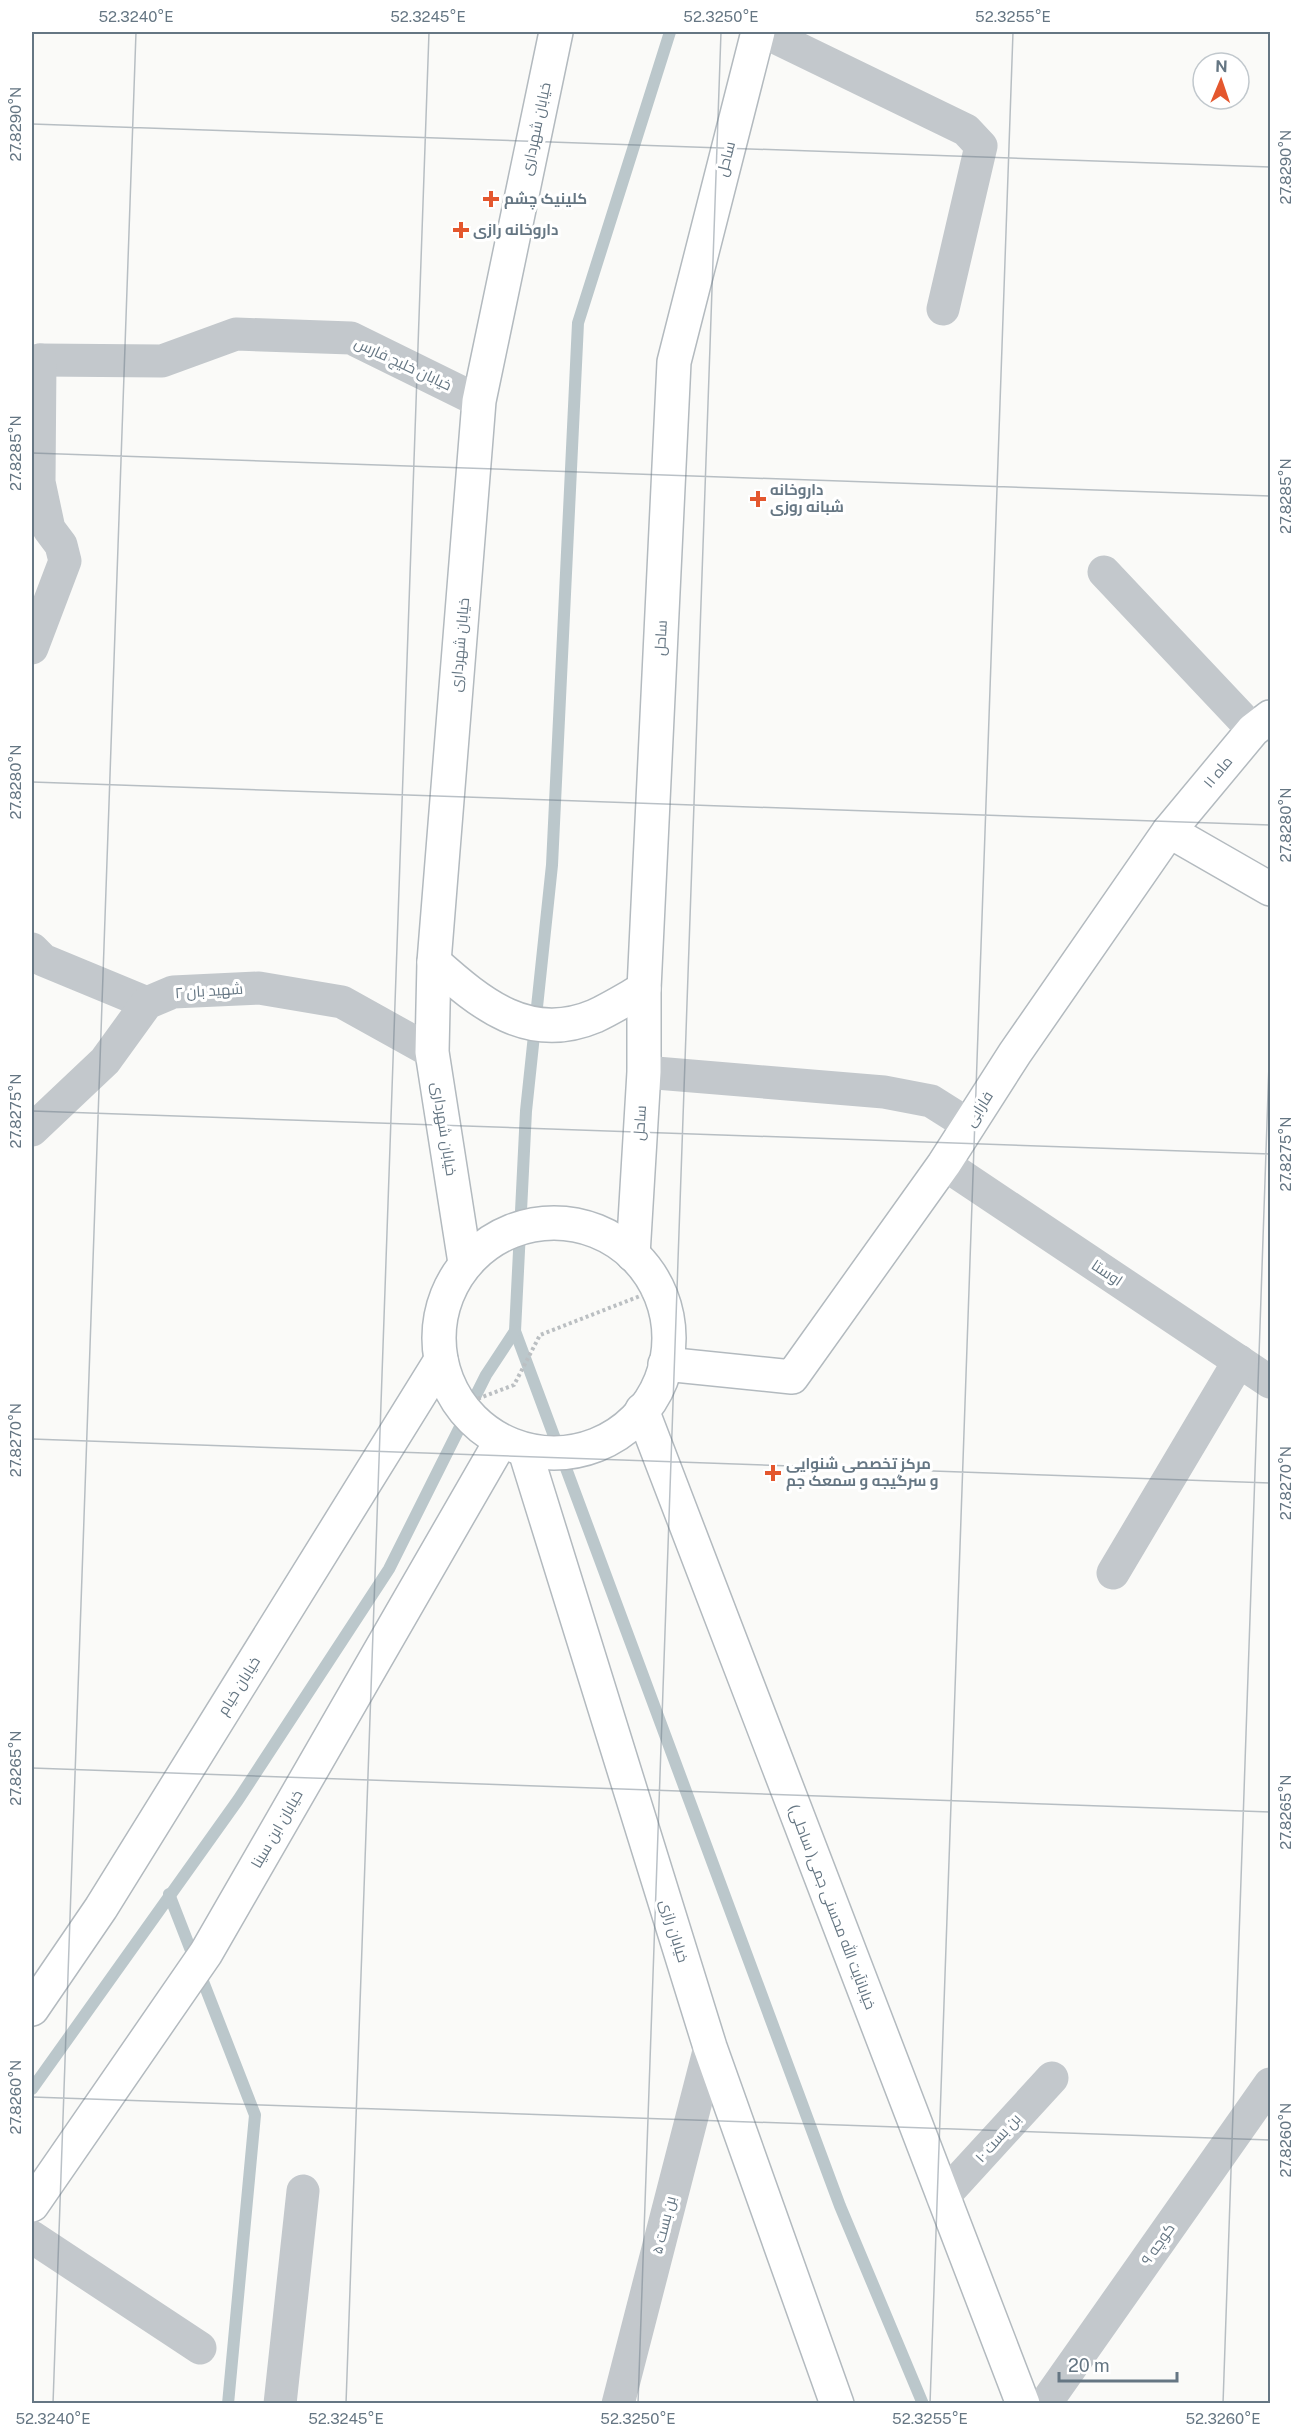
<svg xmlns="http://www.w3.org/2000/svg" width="1302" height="2435" font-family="'Public Sans',Cairo,sans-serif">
<rect width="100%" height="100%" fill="#fafaf8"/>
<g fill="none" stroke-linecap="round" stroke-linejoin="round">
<g stroke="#bbc7cb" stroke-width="12">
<path d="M670,32L578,323L552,865L526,1111L515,1331L840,2206L923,2404"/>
<path d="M169,1894L255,2115L228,2404"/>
<path d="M32,2089L238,1800L389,1569L486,1375L515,1331"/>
</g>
<defs>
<g id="secondary">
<path d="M1169,831L1270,889"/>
<path d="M434,962C481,1004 529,1044 595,1016C612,1008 628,998 644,989"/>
<circle cx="554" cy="1338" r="115"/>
<path d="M633,1255L644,1072V989L674,362L758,32"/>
<path d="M465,1263L432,1052L434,962L479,401L556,32"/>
<path d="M665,1364L792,1377L944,1164L1015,1053L1169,831L1253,730L1270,717"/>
<path d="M642,1410L1023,2404"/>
<path d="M526,1454L710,2047L837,2404"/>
<path d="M32,2009L101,1908L441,1360"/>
<path d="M32,2205L206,1953L501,1441"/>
</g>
</defs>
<use href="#secondary" stroke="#b3babf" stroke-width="36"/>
<path stroke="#bbbfc2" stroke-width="4" stroke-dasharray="3 3" stroke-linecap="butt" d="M461,1405L514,1385L540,1335L658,1289"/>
<g stroke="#c3c8cc" stroke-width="33">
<path d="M764,32L966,130L981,146L943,309"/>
<path d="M40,360L162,361L236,334L351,338L479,401"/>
<path d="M1104,572L1253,730"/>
<path d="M32,648L65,561L61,545L49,529L39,482L40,360"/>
<path d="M32,949L43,960L147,1003"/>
<path d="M644,1072L884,1092L931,1101L969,1125"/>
<path d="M32,1130L105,1061L147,1003L173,992L259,988L342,1002L432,1052"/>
<path d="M944,1164L1270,1382"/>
<path d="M1113,1573L1239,1361"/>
<path d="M943,2197L1052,2078"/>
<path d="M32,2237L200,2348"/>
<path d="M280,2404L303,2191"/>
<path d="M618,2404L710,2047"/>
<path d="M1045,2404L1270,2084"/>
</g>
<use href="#secondary" stroke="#fff" stroke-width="33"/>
</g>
<path fill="none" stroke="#657683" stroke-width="1.5" stroke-opacity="0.45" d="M32,124L1270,167M32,453L1270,496M32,782L1270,825M32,1111L1270,1154M32,1439L1270,1483M32,1768L1270,1812M32,2097L1270,2140M53,2404L136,32M346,2404L429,32M638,2404L721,32M930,2404L1013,32M1223,2404L1270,1035"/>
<g fill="#e4572e" stroke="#fff" stroke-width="2">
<path d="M488 190h6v6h6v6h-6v6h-6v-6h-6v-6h6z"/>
<path d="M458 221h6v6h6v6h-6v6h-6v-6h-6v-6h6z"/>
<path d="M755 490h6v6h6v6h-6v6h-6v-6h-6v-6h6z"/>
<path d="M770 1464h6v6h6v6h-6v6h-6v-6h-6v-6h6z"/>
</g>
<g text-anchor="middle" stroke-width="6" stroke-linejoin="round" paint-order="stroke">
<g font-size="15" fill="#657683" stroke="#fff">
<text transform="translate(536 129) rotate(-78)" y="5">خیابان شهرداری</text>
<text transform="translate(726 159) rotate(-76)" y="5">ساحل</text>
<text transform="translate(403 364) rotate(25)" y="5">خیابان خلیج فارس</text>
<text transform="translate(661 638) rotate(-87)" y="5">ساحل</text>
<text transform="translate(460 645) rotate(-85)" y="5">خیابان شهرداری</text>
<text transform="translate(1218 772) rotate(-50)" y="5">ماه ۱۱</text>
<text transform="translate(209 991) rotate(-4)" y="5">شهید بان ۲</text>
<text transform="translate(979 1109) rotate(-58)" y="5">فارابی</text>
<text transform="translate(640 1123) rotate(-86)" y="5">ساحل</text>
<text transform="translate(444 1129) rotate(81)" y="5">خیابان شهرداری</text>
<text transform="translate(1107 1273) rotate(34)" y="5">اوستا</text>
<text transform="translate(239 1686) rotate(-58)" y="5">خیابان خیام</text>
<text transform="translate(277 1829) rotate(-60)" y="5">خیابان ابن سینا</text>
<text transform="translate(832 1907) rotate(69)" y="5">خیابانآیت الله محسنی جمی( ساحلی)</text>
<text transform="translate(674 1931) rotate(73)" y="5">خیابان رازی</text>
<text transform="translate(998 2138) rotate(-48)" y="5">بن بست ۱۰</text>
<text transform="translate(664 2225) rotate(-76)" y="5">بن بست ۵</text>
<text transform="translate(1158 2244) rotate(-55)" y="5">کوچه ۹</text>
</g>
<g font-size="15" font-weight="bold" fill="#657683" stroke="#fff" text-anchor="start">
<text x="504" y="204">کلینیک چشم</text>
<text x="473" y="235">داروخانه رازی</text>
<text x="770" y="495">داروخانه<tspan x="770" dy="17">شبانه روزی</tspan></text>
<text x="786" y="1469">مرکز تخصصی شنوایی<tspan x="786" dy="17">و سرگیجه و سمعک جم</tspan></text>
</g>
</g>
<rect width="1302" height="2435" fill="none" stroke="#ffffff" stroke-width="66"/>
<g transform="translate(1221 81) rotate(2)"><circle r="28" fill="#ffffff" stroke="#c1c8cd" stroke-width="1.5"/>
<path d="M0-4.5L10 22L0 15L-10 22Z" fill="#e4572e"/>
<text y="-9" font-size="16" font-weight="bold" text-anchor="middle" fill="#657683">N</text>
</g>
<path d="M1059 2372v9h118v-9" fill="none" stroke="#657683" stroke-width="3"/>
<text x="1068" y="2372" font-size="18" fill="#657683" stroke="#ffffff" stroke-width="4.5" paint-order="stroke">20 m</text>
<rect x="33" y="33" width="1236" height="2369" fill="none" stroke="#657683" stroke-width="2"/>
<g font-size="15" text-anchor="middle" fill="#657683">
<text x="136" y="22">52.3240°E</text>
<text x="428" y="22">52.3245°E</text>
<text x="721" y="22">52.3250°E</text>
<text x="1013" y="22">52.3255°E</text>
<text transform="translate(16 124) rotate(-90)" y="5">27.8290°N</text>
<text transform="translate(1286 167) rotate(-90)" y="5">27.8290°N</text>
<text transform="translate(16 453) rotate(-90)" y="5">27.8285°N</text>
<text transform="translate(1286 496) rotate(-90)" y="5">27.8285°N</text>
<text transform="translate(16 782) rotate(-90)" y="5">27.8280°N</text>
<text transform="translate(1286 825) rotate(-90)" y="5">27.8280°N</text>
<text transform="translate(16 1111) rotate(-90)" y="5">27.8275°N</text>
<text transform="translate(1286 1154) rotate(-90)" y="5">27.8275°N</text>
<text transform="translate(16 1440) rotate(-90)" y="5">27.8270°N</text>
<text transform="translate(1286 1483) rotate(-90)" y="5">27.8270°N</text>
<text transform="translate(16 1768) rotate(-90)" y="5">27.8265°N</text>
<text transform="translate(1286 1812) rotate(-90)" y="5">27.8265°N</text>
<text transform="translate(16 2097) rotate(-90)" y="5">27.8260°N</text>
<text transform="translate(1286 2140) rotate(-90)" y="5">27.8260°N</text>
<text x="53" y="2424">52.3240°E</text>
<text x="346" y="2424">52.3245°E</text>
<text x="638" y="2424">52.3250°E</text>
<text x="930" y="2424">52.3255°E</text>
<text x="1223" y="2424">52.3260°E</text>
</g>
</svg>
